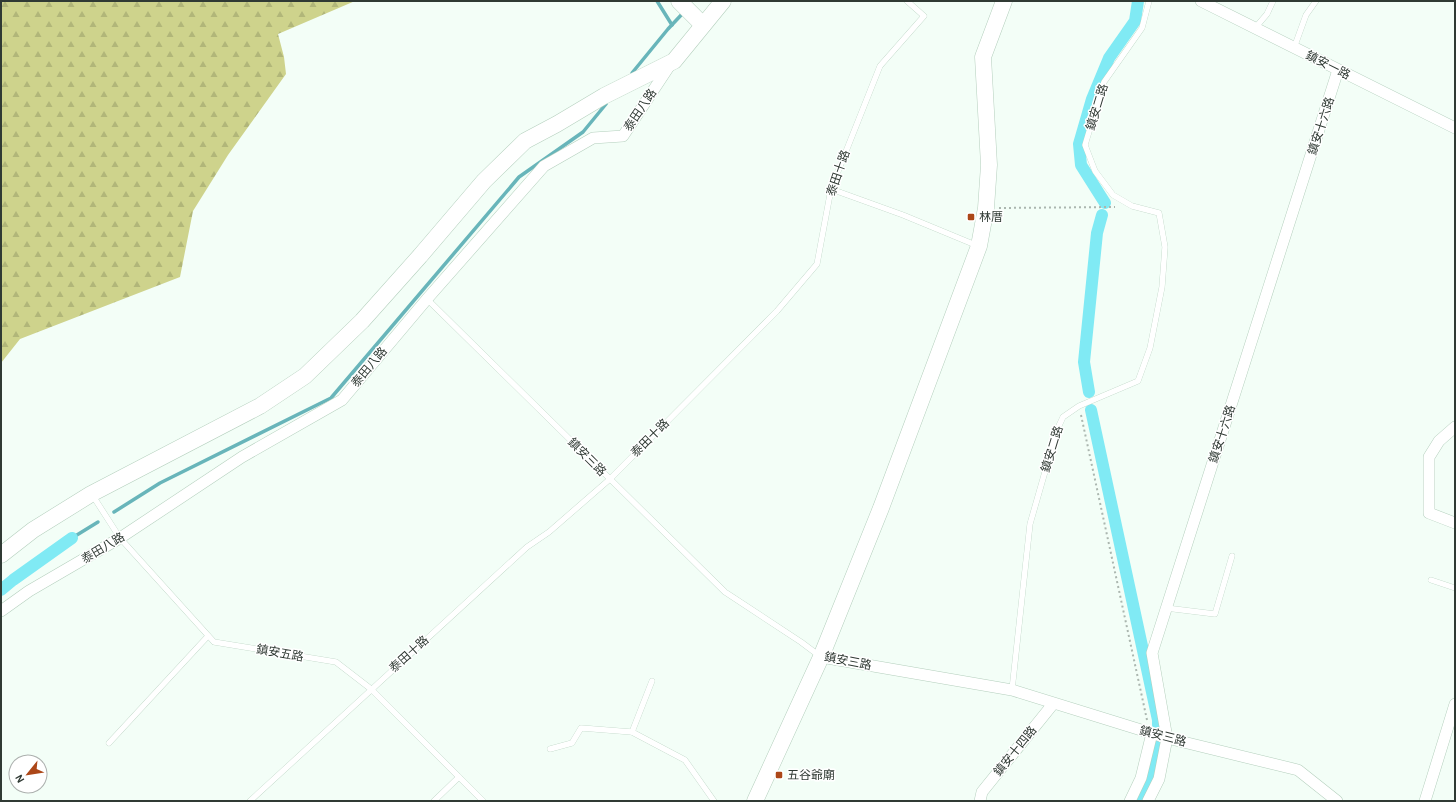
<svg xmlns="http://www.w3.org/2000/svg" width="1456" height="802" font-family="'Alegreya Sans','Noto Sans TC',sans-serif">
<defs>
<pattern id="forest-firs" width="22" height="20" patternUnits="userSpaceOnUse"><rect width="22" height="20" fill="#ced38c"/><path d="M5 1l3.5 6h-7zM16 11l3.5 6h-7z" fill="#b1b679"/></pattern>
</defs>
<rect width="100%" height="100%" fill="#f3fef7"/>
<path fill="url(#forest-firs)" d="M1,1H355L278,34L284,57L286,74L228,155L193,211L180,277L20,339L1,363Z"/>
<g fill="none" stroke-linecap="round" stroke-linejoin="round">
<g stroke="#68b5ba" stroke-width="3.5">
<path d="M657,1L672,25"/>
<path d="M632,73L668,29L684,12"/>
<path d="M114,512L160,483L331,398L519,177L583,132L606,104"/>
<path d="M72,538L98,522"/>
</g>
<g stroke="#80eaf4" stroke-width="12">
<path d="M1105,203L1081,165L1079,144L1092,99L1109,58L1135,21L1138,1"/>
<path d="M1089,392L1084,362L1097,233L1102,215"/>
<path d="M1091,410L1158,720V725"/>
<path d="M1,590L13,580L72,538"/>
<path d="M1141,801L1154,767L1157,738"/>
</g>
<defs>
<g id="lane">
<path d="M1255,28L1267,14L1273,1"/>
<path d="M1294,48L1306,15L1316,1"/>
<path d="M831,189L903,215L978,246"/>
<path d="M427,299L725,592L801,642L821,657"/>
<path d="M93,496L120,538L214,642L336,662L371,689L483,801"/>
<path d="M1431,580L1455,588"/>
<path d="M1166,608L1215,614L1232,556"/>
<path d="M1012,690L1030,524L1057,430L1063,417L1079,406L1138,381L1150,348L1162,287L1165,247L1159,213L1132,206L1113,195L1095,171L1085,145L1104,82L1142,28L1149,1"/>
<path d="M632,732L652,681"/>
<path d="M109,743L208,636"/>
<path d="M550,749L572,743L581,728L632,732L685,760L714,801"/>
<path d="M250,801L527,547L549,532L610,479L777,311L817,264L831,189L880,66L924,16L907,1"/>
<path d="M434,801L459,777"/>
</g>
<g id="street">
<path d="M1201,1L1455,128"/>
<path d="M1455,427L1439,441L1429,457V513L1455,523"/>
<path d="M1,611L29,591L120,538L242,457L342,400L427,299L544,166L593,138L623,136L672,62"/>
<path d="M821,657L1012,690L1167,738L1298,770L1337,801"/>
<path d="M980,801L982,792L1053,704"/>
<path d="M1130,801L1141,778L1152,733"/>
<path d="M1148,801L1159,779L1167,738L1152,653L1338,70"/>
<path d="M1425,801L1455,704"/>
</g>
<g id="secondary">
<path d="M679,1L703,25"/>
<path d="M1,555L33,530L91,494L260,406L305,376L362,321L420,256L484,181L525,141L557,124L604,96L674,61L723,1"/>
<path d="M755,801L821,657L881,508L979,246L986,208L989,165L983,57L1004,1"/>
</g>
</defs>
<use href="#lane" stroke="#b4cfbd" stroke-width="6"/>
<use href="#street" stroke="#b4cfbd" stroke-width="12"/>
<use href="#secondary" stroke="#b4cfbd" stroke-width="17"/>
<g stroke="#abb6af" stroke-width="2" stroke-dasharray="2 3" stroke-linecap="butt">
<path d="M999,208L1115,207"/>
<path d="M1081,415L1147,720"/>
</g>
<use href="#lane" stroke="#fff" stroke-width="5.5"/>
<use href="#street" stroke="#fff" stroke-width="11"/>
<use href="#secondary" stroke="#fff" stroke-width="16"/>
</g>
<g fill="#ac4718" stroke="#fff" stroke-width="1.5">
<rect x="967" y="213" width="8" height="8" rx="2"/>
<rect x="775" y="771" width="8" height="8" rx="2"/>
</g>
<g text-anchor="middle" stroke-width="3" stroke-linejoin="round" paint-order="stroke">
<g font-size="12" fill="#303a34" stroke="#fff">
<text transform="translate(1328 65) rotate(27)" y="4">鎮安一路</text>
<text transform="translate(1097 107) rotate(-73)" y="4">鎮安二路</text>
<text transform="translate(640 110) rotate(-56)" y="4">泰田八路</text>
<text transform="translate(1321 126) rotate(-72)" y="4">鎮安十六路</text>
<text transform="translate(838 173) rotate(-71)" y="4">泰田十路</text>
<text transform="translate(369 367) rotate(-50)" y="4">泰田八路</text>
<text transform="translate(1222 434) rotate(-72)" y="4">鎮安十六路</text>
<text transform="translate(650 438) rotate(-45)" y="4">泰田十路</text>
<text transform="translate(1052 449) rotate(-73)" y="4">鎮安二路</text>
<text transform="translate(587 457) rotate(45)" y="4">鎮安三路</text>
<text transform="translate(103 548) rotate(-31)" y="4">泰田八路</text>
<text transform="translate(280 653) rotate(10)" y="4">鎮安五路</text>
<text transform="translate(409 654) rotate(-42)" y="4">泰田十路</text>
<text transform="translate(848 661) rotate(11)" y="4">鎮安三路</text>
<text transform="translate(1163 736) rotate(15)" y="4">鎮安三路</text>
<text transform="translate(1015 751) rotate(-51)" y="4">鎮安十四路</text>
</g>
<g font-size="12" fill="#303a34" stroke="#fff" text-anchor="start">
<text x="979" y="221">林厝</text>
<text x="787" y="779">五谷爺廟</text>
</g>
</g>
<rect width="1456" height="802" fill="none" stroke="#303a34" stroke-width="4"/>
<g transform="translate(28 774) rotate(240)"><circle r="19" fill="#ffffff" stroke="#acb0ae"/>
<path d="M0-3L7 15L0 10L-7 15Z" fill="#ac4718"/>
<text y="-6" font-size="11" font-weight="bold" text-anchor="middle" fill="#303a34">N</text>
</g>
</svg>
